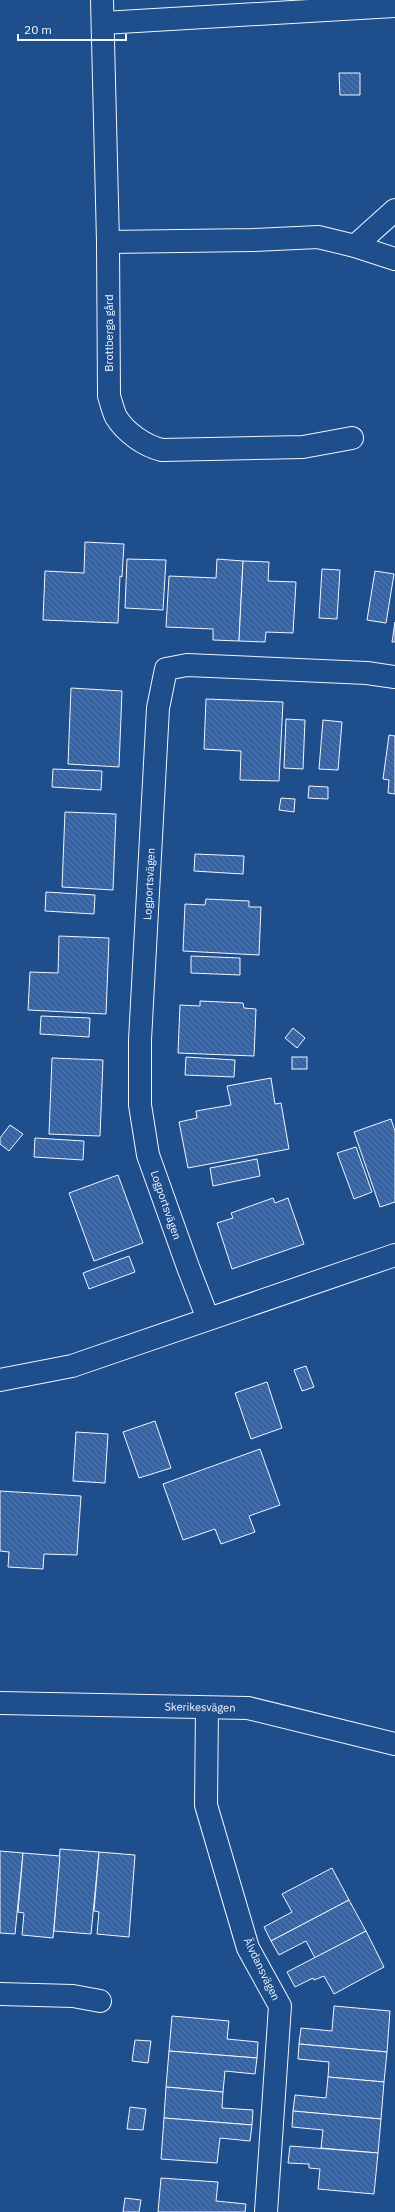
<svg xmlns="http://www.w3.org/2000/svg" width="395" height="2212" font-family="'IBM Plex Sans',sans-serif">
<defs>
<pattern id="building-back-hatch" width="6" height="6" patternUnits="userSpaceOnUse"><rect width="6" height="6" fill="#3563a3"/><path d="M-1 5l2 2M0 0l6 6M5-1l2 2" fill="none" stroke="#537ab1"/></pattern>
</defs>
<rect width="100%" height="100%" fill="#1f4e8c"/>
<g fill="url(#building-back-hatch)" stroke="#f2f6ff">
<path d="M339,73H360V95H340Z"/>
<path d="M85,542L124,544L122,577L120,576L118,623L43,620L45,571L84,573Z"/>
<path d="M127,559L166,560L163,610L125,608Z"/>
<path d="M217,559L243,561L239,641L213,640V629L166,627L169,576L216,578Z"/>
<path d="M243,561L269,562L268,581L296,582L293,633L266,632L265,642L239,641Z"/>
<path d="M322,569L340,570L337,619L319,618Z"/>
<path d="M375,571L394,574L386,623L367,620Z"/>
<path d="M395,622V642H392Z"/>
<path d="M71,688L122,691L119,767L68,764Z"/>
<path d="M206,699L283,702L279,781L240,780L241,751L204,749Z"/>
<path d="M286,719L305,720L303,769L284,768Z"/>
<path d="M323,720L342,722L338,770L319,769Z"/>
<path d="M389,735L395,736V794L388,793L389,780L383,779Z"/>
<path d="M53,769L102,771L101,790L52,787Z"/>
<path d="M309,786L328,787V799L308,798Z"/>
<path d="M281,798L295,799L294,812L279,810Z"/>
<path d="M65,812L116,814L113,890L62,887Z"/>
<path d="M195,854L244,856L243,874L194,871Z"/>
<path d="M46,892L95,895L94,914L45,911Z"/>
<path d="M206,899L249,901V907H261L259,955L183,951L185,904L205,905Z"/>
<path d="M59,936L109,938L106,1014L28,1010L30,972L58,973Z"/>
<path d="M191,956L240,958V975L191,973Z"/>
<path d="M200,1001L243,1003L244,1008L256,1009L254,1056L178,1053L180,1005L200,1006Z"/>
<path d="M41,1016L90,1018L89,1037L40,1034Z"/>
<path d="M293,1028L305,1038L297,1048L285,1038Z"/>
<path d="M186,1057L235,1060L234,1077L185,1075Z"/>
<rect x="292" y="1057" width="15" height="12"/>
<path d="M52,1058L103,1060L100,1136L49,1134Z"/>
<path d="M271,1078L275,1104L281,1103L289,1149L188,1168L179,1122L197,1118L196,1111L231,1105L227,1086Z"/>
<path d="M391,1119L395,1131V1202L380,1207L354,1132Z"/>
<path d="M10,1125L23,1134L9,1151L0,1144V1138Z"/>
<path d="M35,1138L84,1141L83,1160L34,1157Z"/>
<path d="M356,1147L372,1192L354,1199L337,1153Z"/>
<path d="M257,1159L260,1176L213,1186L210,1168Z"/>
<path d="M118,1175L143,1243L94,1261L69,1193Z"/>
<path d="M273,1198L275,1203L288,1198L304,1244L232,1269L217,1223L233,1218L231,1213Z"/>
<path d="M129,1256L135,1272L89,1289L83,1273Z"/>
<path d="M306,1366L314,1387L302,1391L294,1370Z"/>
<path d="M267,1382L282,1428L251,1439L235,1393Z"/>
<path d="M155,1421L171,1468L139,1478L123,1432Z"/>
<path d="M76,1432L108,1434L105,1483L73,1481Z"/>
<path d="M260,1449L280,1505L249,1516L255,1532L221,1544L215,1529L183,1540L163,1484Z"/>
<path d="M0,1491L81,1496L77,1555L44,1554L43,1569L8,1567L9,1552L0,1551Z"/>
<path d="M60,1849L99,1852L91,1934L54,1931Z"/>
<path d="M0,1851L23,1853L15,1934L0,1933Z"/>
<path d="M99,1852L135,1855L129,1937L97,1934L99,1912L94,1911Z"/>
<path d="M23,1853L60,1856L53,1938L22,1935L24,1913L18,1912Z"/>
<path d="M332,1868L349,1900L271,1941L264,1927L292,1912L282,1894Z"/>
<path d="M349,1900L366,1931L315,1958L306,1941L279,1955L271,1941Z"/>
<path d="M366,1931L384,1967L334,1994L324,1976L314,1980L313,1978L295,1987L287,1972Z"/>
<path d="M334,2006L390,2011L387,2052L299,2044L301,2028L332,2031Z"/>
<path d="M172,2016L229,2021L227,2039L258,2042L257,2058L169,2051Z"/>
<path d="M135,2040L151,2041L148,2063L132,2061Z"/>
<path d="M299,2044L387,2052L384,2082L328,2077L329,2062L298,2059Z"/>
<path d="M169,2051L257,2058L255,2074L225,2071L223,2092L166,2087Z"/>
<path d="M328,2077L384,2082L381,2119L293,2111L295,2095L326,2098Z"/>
<path d="M166,2087L223,2092L222,2108L253,2110L252,2125L164,2118Z"/>
<path d="M130,2107L146,2109L143,2130L127,2129Z"/>
<path d="M293,2111L381,2119L378,2153L321,2148L323,2130L292,2127Z"/>
<path d="M164,2118L252,2125L250,2141L220,2138L217,2163L161,2159Z"/>
<path d="M290,2146L378,2153L374,2194L318,2189L320,2169L309,2168V2164L288,2163Z"/>
<path d="M161,2178L218,2182L216,2201L246,2204L245,2212H158Z"/>
<path d="M125,2198L141,2200L139,2212H123Z"/>
</g>
<g fill="none" stroke-linecap="round" stroke-linejoin="round">
<defs>
<g id="minor">
<path d="M102,0L108,242L109,396C111,402 113,411 116,417C126,433 145,446 162,450L303,447L352,438"/>
<path d="M103,23L395,6"/>
<path d="M108,242L253,240L318,237L355,246L395,259"/>
<path d="M355,246L395,210"/>
<path d="M208,1319L188,1267L148,1155L140,1105V1040L158,708L166,669L187,665L367,673L395,677"/>
<path d="M0,1380L72,1366L395,1255"/>
<path d="M0,1703L248,1708L395,1744"/>
<path d="M207,1708L206,1805L248,1948L280,2006L266,2212"/>
<path d="M0,1994L73,1996L100,2001"/>
</g>
</defs>
<use href="#minor" stroke="#f2f6ff" stroke-width="24"/>
<use href="#minor" stroke="#1f4e8c" stroke-width="22"/>
</g>
<g text-anchor="middle" stroke-width="3" stroke-linejoin="round" paint-order="stroke">
<g font-size="11" fill="#f2f6ff" stroke="#1f4e8c">
<text transform="translate(109 333) rotate(-90)" y="4">Brottberga gård</text>
<text transform="translate(149 884) rotate(-87)" y="4">Logportsvägen</text>
<text transform="translate(166 1205) rotate(71)" y="4">Logportsvägen</text>
<text transform="translate(200 1707) rotate(1)" y="4">Skerikesvägen</text>
<text transform="translate(262 1969) rotate(64)" y="4">Älvdansvägen</text>
</g>
</g>
<path d="M18 34v6h108v-6" fill="none" stroke="#f2f6ff" stroke-width="2"/>
<text x="24" y="34" font-size="12" fill="#f2f6ff" stroke="#1f4e8c" stroke-width="3" paint-order="stroke">20 m</text>
</svg>
